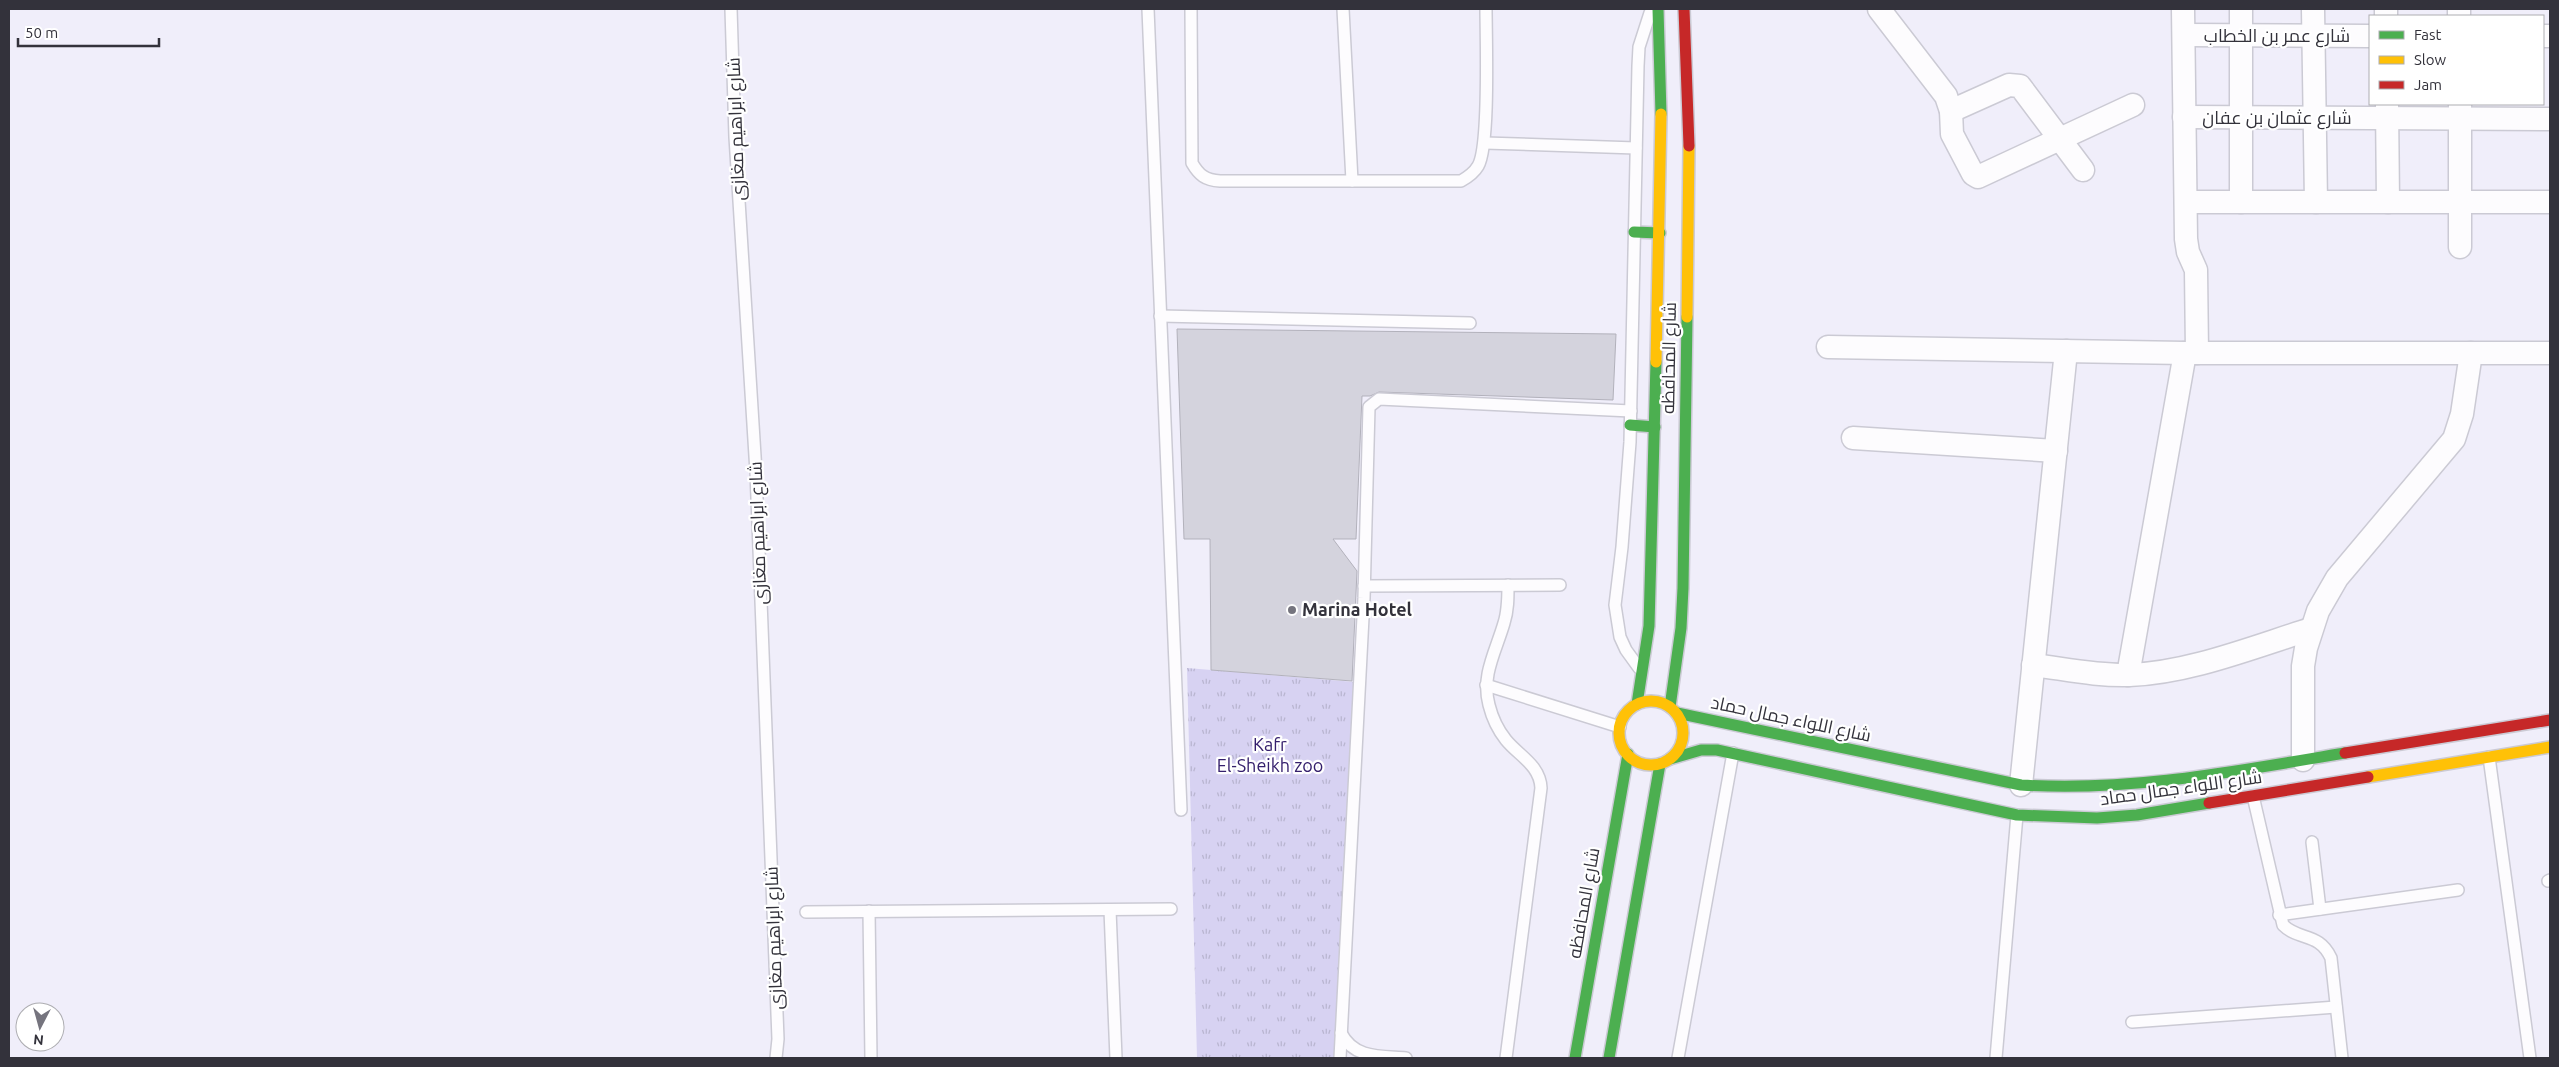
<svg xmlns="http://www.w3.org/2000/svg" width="2559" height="1067" font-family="Ubuntu,Cairo,sans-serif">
<defs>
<pattern id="park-tufts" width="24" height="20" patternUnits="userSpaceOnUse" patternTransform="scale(1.25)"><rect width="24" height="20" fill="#d7d2f2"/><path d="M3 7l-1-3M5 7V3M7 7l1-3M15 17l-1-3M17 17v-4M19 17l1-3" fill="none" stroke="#b9b5d0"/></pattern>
</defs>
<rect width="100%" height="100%" fill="#f0eefa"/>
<path fill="url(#park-tufts)" d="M1187,668L1355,682L1335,1058H1197Z"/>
<path fill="#d4d3dd" stroke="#b2b1bb" d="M1177,329L1616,334L1613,400L1379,392L1370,396H1362L1356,539H1333L1357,571L1352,681L1211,670L1210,539H1184Z"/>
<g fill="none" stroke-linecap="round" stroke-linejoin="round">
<defs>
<g id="lane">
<path d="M731,9L735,137L756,472L778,1039L776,1058"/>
<path d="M1148,9L1181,810"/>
<path d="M1191,9L1192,163C1199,175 1205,180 1220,181H1461C1468,177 1474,173 1478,166C1490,146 1486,38 1486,9"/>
<path d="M1343,9L1352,181"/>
<path d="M1485,143L1636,148"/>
<path d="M1160,316L1470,323"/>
<path d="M1364,586L1560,585"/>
<path d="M1639,668L1626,650L1620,637L1615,605L1622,547L1630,442L1638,66L1639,47L1650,13"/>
<path d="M1486,685L1620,727"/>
<path d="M2489,757L2530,1058"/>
<path d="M2253,796L2283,925C2299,941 2319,932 2331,958L2342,1058"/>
<path d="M2312,842L2320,909"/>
<path d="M2548,881L2550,880"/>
<path d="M1110,910L1116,1058"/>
<path d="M869,911L871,1058"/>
<path d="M806,912L1171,909"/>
<path d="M2279,915L2458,890"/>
<path d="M2132,1022L2336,1007"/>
<path d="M1341,1033C1354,1059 1381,1056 1406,1058"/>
<path d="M1340,1058L1364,598L1369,407L1379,399L1631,411"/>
<path d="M1506,1058L1541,788C1540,765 1519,756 1506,740C1498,730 1492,717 1489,705C1481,675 1496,651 1504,623C1508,611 1508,598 1508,585"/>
<path d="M1678,1058L1733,753"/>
<path d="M1996,1058L2017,815"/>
</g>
<g id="street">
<path d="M1879,9L1946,96L1951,111L1952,134L1973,174L1978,177L2133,105"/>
<path d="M2183,9L2186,239L2188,252L2196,270L2197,353"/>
<path d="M2241,9V202"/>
<path d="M2313,9L2316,202"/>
<path d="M2386,9V16"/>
<path d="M2459,9V16"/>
<path d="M2184,35L2370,36"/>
<path d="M2543,36H2550"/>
<path d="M2387,104L2388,202"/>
<path d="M2460,104V247"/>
<path d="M1951,111L2009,85L2020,86L2083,170"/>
<path d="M2184,117L2550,119"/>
<path d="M2186,202H2550"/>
<path d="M1828,347L2185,353H2550"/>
<path d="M1853,438L2056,451"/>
<path d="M2033,665C2065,669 2097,676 2129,675C2189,673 2253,647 2311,629"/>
<path d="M2128,675L2185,353"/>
<path d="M2303,760V666L2306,648L2318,611L2337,578L2454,439L2462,414L2471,353"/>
<path d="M2021,785L2066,351"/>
</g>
<g id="fast">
<path d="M1658,9L1661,114"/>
<path d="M1634,232L1660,233"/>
<path d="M1630,425L1655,427"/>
<path d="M1637,704L1649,626L1656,362"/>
<path d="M1670,707L1681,628L1683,588L1687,317"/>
<path d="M1677,713L2021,785C2131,792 2237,771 2345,753"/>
<path d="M1670,759L1701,750H1717L2017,815L2097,818L2137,815L2209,803"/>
<path d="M1575,1058L1628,754"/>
<path d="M1609,1058L1660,764"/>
</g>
<g id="slow">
<path d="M1687,317L1689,146"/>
<path d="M1656,362L1661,114"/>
<circle cx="1651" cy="733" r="32"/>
<path d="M2368,777L2550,747"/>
</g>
<g id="jam">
<path d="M1684,9L1689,146"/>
<path d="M2345,753L2550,720"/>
<path d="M2209,803L2368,777"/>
</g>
</defs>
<use href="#lane" stroke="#cbcad4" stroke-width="14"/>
<use href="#street" stroke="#cbcad4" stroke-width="25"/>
<use href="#fast" stroke="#cbcad4" stroke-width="14"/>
<use href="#slow" stroke="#cbcad4" stroke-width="14"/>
<use href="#jam" stroke="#cbcad4" stroke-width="14"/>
<use href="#lane" stroke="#fdfcfe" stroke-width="11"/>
<use href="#street" stroke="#fdfcfe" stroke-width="22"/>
<use href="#fast" stroke="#4caf50" stroke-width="11"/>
<use href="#slow" stroke="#ffc107" stroke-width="11"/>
<use href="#jam" stroke="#c62828" stroke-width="11"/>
</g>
<circle fill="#75747e" stroke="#fff" stroke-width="2" cx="1292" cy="610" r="5"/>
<g text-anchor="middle" stroke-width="4.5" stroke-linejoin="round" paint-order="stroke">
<g font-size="18" fill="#33323b" stroke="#fff">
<text x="2277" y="42">شارع عمر بن الخطاب</text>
<text x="2277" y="124">شارع عثمان بن عفان</text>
<text transform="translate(736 129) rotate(-92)" y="6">شارع ابراهيم مغازى</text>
<text transform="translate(1669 358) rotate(-89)" y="6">شارع المحافظه</text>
<text transform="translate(758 533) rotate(-92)" y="6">شارع ابراهيم مغازى</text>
<text transform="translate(1791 719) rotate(12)" y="6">شارع اللواء جمال حماد</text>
<text transform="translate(2181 788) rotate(-8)" y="6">شارع اللواء جمال حماد</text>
<text transform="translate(1584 903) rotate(-80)" y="6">شارع المحافظه</text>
<text transform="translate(774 938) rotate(-92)" y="6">شارع ابراهيم مغازى</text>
</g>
<g font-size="18" font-weight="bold" fill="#33323b" stroke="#fff" text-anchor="start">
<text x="1302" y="616">Marina Hotel</text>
</g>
<g font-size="18" fill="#35206d" stroke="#fff">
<text x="1270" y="751">Kafr<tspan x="1270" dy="21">El-Sheikh zoo</tspan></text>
</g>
</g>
<rect width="2559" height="1067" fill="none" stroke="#33323b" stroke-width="20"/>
<rect x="2369" y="15" width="175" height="90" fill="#ffffff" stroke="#adadb1"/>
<rect x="2379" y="31" width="25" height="8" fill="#4caf50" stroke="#adadb1"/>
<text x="2414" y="40" font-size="15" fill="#33323b">Fast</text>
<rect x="2379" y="56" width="25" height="8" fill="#ffc107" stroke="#adadb1"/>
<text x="2414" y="65" font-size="15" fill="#33323b">Slow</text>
<rect x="2379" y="81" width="25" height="8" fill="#c62828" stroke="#adadb1"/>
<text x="2414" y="90" font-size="15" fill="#33323b">Jam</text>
<g transform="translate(40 1027) rotate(186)"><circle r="24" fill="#ffffff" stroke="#adadb1"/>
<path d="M0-4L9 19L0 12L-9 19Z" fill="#75747e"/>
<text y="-8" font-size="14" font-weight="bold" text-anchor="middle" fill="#33323b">N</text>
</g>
<path d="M18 38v8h141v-8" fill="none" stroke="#33323b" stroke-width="2.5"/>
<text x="25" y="38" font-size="15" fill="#33323b" stroke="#ffffff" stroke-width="4" paint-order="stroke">50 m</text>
</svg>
